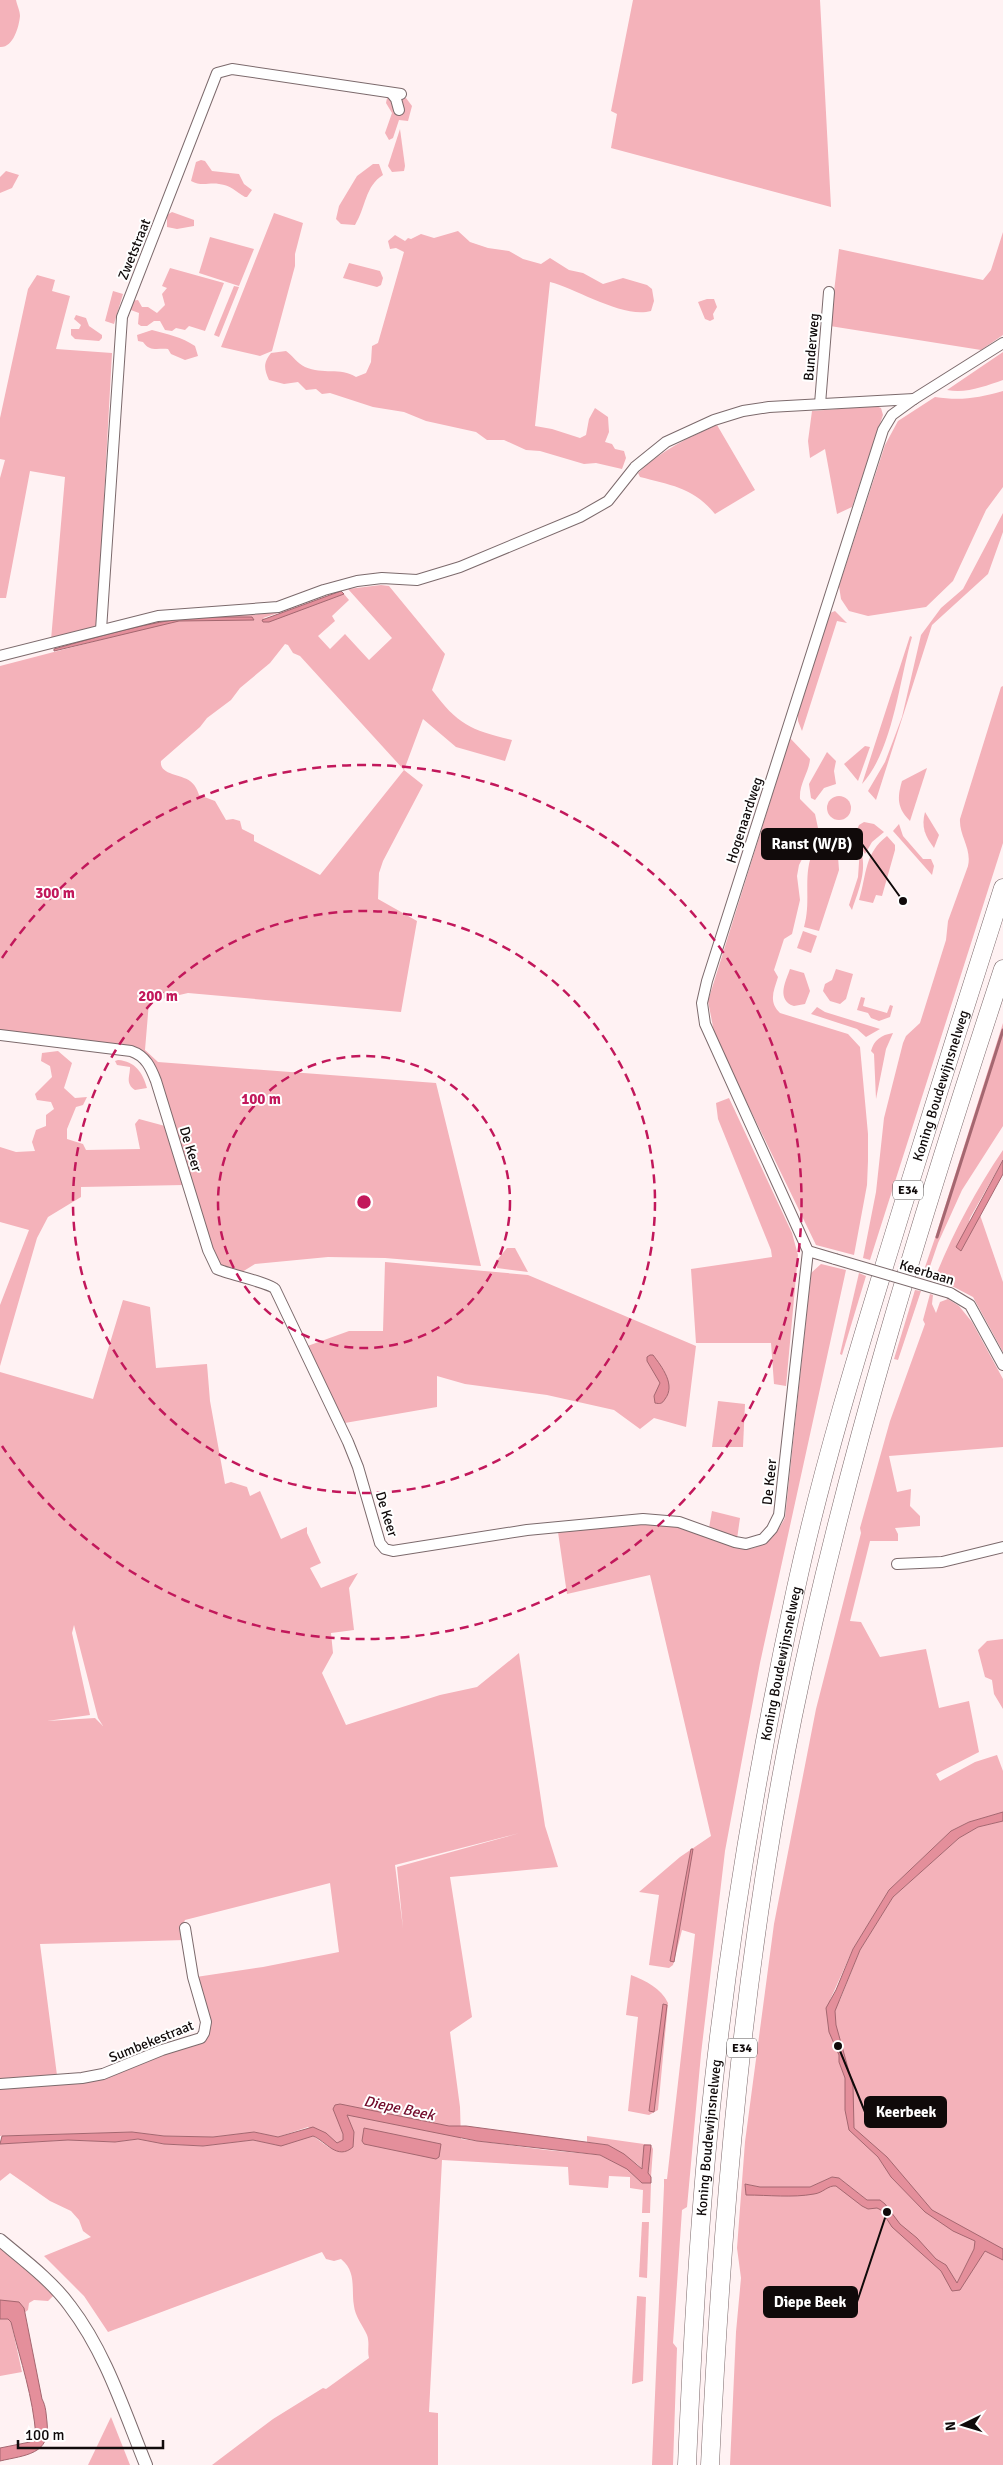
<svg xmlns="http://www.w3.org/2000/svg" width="1003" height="2465" font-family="Signika,sans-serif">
<rect width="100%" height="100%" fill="#fff2f3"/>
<g fill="#f4b2ba" fill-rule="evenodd">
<path d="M0,0H16C17,5 20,11 20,16C19,27 13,48 0,47Z"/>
<path d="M633,0H820L831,207L611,148L617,114L611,111Z"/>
<path d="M387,98L396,103L401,98H406L412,106L408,121L399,120L393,138L389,140L385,133L392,113L386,103Z"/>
<path d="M400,129L405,166L404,171L392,172L388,166Z"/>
<path d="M201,160L205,161L212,171L239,174L244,184L252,190L247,197H245C236,192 231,185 219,184C209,182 202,187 191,181L196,162Z"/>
<path d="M373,164H379L383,175C365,186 366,207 355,225L341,224L336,219L339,206L357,176Z"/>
<path d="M6,171L19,175L12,188L0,193V177Z"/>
<path d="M172,212L194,220V226L177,229L167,227V215Z"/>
<path d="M274,213L303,223L295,254V266L272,351L260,356L221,347Z"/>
<path d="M458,231L470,242L488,248L509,251L523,259L541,264L550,258L569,270L583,273L603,284L623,278L647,285L652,289L654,301L651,311C624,319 577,289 550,282L535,426L552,429L580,438L586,435L589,419L595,408L608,417L609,432L605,442L612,444L615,449L624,451L626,458L622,469L596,463L584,464L540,451L526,450L504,440H487L476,432L426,421L404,412L373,407L330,393L322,394L316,389L306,390L298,382L284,384L269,380C264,369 263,363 271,353L286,351C292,355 298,364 305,367C323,375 340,367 356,377L366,373L371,362L372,346L378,343L404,252L396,248L390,249L388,241L395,235L405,241L408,238L411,239L421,234L434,238Z"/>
<path d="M1003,232V335L981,350L830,326L839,249L983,280L991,270Z"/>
<path d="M210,237L254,249L239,286L199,273Z"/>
<path d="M349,263L380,271L383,278L381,285L377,287L343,278Z"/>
<path d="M170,268L224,283L205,331L189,326L185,330L176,328L172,331L165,330L160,321H154L147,326H141L138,324L139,313L128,309L130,301L138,300L142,307H148L157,313L165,305L162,294L167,288L162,286Z"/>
<path d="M37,275L55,280L52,291L70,296L56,349L112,353L97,626L51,640L65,477L30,471L6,598H0V478L5,460L0,459V418L28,289Z"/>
<path d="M234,286L239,287L219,337L214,335Z"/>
<path d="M113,291L123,294L114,324L105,321Z"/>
<path d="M707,299H714L717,307L713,314L714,319L710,321L705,319L698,302Z"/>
<path d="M76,315L86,318L89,326L102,335V338L99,341L75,339L71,335V329H79L81,325L74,319Z"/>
<path d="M152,330C167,334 182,337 195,346L198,356L185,360L171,354L168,349C157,348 150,352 143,342L138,341L137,335Z"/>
<path d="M1003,352V380C985,386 966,394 947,390Z"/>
<path d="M1003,391V487L986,510L953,581L926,607L868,616L849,611L841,599L839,586L885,445L898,421L935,397C960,401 979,398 1003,391Z"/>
<path d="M876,406L881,408L883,415L852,507L837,514L825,449L810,458L808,441L812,411Z"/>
<path d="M717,425L755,490L715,514C694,488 671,485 640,477L638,473C661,450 688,438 717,425Z"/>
<path d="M1003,513V532L988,574L932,625L876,800L868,791L885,762L893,741L902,717L921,635L941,608L963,589Z"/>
<path d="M381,585L389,586L445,654L432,690C458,725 471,730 512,740L505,761L456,747L423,719L404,770L423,785L383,861L379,873L378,899L417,921L401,1012L188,993L149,1002L145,1050L158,1062L436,1083L481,1266L385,1258L328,1257L255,1264L242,1272L225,1270L215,1260L144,1054L0,1032V666L127,633L128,625L134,620L236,614L253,615L296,607L263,618L270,621L344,594L349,600L332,616L335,621L318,636L330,649L345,634L369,660L392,638L348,589ZM285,644L288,645L293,653L300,656L404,770L320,875L254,841V835L242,829L240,821L233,819L226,820L215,801L199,795C197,789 195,785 190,781C181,774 159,775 161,761L200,727L207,718L231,700L240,688L270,663Z"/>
<path d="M835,611L847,623L837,621L802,731L798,721V714L830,613Z"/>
<path d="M910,636L912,637C899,681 893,750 862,784Z"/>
<path d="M1003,686V843L870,1260L863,1258L876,1192L884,1118L903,1043L906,1036L920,1023L946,940L948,921L968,866C972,848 959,836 960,819L1001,687Z"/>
<path d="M790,738L810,759C809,773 799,783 800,799L815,814L818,828L799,865L797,876L800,900L792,934L784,939L774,970L778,977C774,990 768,1002 780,1013L848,1034L860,1047L868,1134V1161L867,1185L854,1255L816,1245L715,1037L708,1001Z"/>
<path d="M865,746L870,747L858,781L844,764Z"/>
<path d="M827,752L836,761L834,771L836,784L824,788L815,800L811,798L809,784Z"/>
<path d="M927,768L910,821C897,808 897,798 902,781Z"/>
<circle cx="839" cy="808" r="12"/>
<path d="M925,812L939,835L934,848C925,836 921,827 925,812Z"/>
<path d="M864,822L874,824L884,832L872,842L865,854L854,837L859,825Z"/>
<path d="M899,824L903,836L923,859H931L934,866L932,875L893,831Z"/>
<path d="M828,829L845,830L846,842L837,843L839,870L819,931L804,927C811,903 804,882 810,860C813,850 822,838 828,829Z"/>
<path d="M887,836L895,845V850L882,896L876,895L873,903L859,900C867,874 864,854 887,836Z"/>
<path d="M860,848C868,869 859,889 852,910L849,905L858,877Z"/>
<path d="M803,931L817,936L811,953L797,948Z"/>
<path d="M790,969L804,973L810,991L805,1004L794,1006L791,1005C777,997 786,981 790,969Z"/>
<path d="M836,969L853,974L846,999L840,1004L830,1001L823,991L825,984L832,980Z"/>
<path d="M861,997L865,998L863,1006L887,1013L890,1005L893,1006L890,1017L879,1021L871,1018L868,1013L857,1010Z"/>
<path d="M817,1007L825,1012L880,1029L866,1037L857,1029L811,1014Z"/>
<path d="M1003,1023V1126L962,1190L938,1243L926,1278L919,1276L924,1270L935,1238Z"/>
<path d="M893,1033L886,1049L876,1099L874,1054L871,1051C874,1040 881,1035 893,1033Z"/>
<path d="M58,1051L72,1063L64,1088L75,1098L87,1097L83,1105L76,1107L67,1129V1139L83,1144L86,1150L140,1149L135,1124L139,1119L165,1126L184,1185L81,1187V1197L48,1217L37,1238L0,1366V1305L29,1230L0,1222V1147L16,1152L35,1151L32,1142L36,1130L46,1126V1115L54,1109L51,1102L37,1100L35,1094L52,1077L50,1066L41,1061L42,1053Z"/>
<path d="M118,1060C135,1061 143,1073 147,1088L135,1090C125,1083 130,1077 130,1067L117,1065L115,1061Z"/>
<path d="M729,1098L792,1233L798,1255L786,1386L774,1384L771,1343H696L691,1269L772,1257L771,1250L718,1119L716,1103Z"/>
<path d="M1003,1150V1160L970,1218L961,1251L980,1215L1003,1282V1352L973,1297L952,1286L934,1280C952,1235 975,1191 1003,1150Z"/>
<path d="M507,1248H515L528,1272L497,1268V1260Z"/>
<path d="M385,1262L528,1275L696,1346L686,1427L654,1418L640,1429L614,1410L547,1395L465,1384L437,1376V1407L339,1424L302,1348L349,1331H383Z"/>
<path d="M821,1264L846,1270L760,1663L725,1851L701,2054L687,2207L682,2210L673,2343L677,2348L673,2465H652L664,2186V2179H667L695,1934L682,1930L673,1965L669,1968L649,1965L659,1895L639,1892L680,1857L711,1836L650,1575L567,1594L558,1532L647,1523L683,1527L749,1549C767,1546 777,1533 785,1518L811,1273Z"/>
<path d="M859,1273L866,1276L842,1355L840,1354Z"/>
<path d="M915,1290L921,1291L898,1360L894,1359Z"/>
<path d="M930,1294L933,1295L932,1304L936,1313L940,1302L948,1299L959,1306L972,1322L1003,1379V1447L889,1456L897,1492L911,1489L910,1506L920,1516V1526L895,1528L898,1534V1541H870L850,1621L861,1622L880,1657L926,1649L939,1708L969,1701L979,1752L936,1774L940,1781L975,1762L997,1755L1003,1771V1818V1812L969,1822L951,1831L889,1890L853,1949L830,2000H840L860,1950L893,1897L959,1838L978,1827L1003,1821V1819V2465H730L736,2332L741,2278L737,2248L745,2142L774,1924L816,1709L861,1533L860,1528L890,1421L925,1324L923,1320ZM832,2177L839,2178L867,2200L836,2178L808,2189L806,2195L746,2194V2184L760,2187H810Z"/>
<path d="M123,1300L150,1307L156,1368L207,1364L210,1401L225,1484L231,1482L247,1487L250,1496L260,1491L281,1539L307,1527V1533L321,1563L310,1568L321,1588L358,1573L349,1588L354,1630L331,1633L333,1653L322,1673L346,1725L440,1695L477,1687L519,1653L545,1826L558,1867L450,1877L472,2017L450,2032L460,2107L461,2139L546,2150L600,2155L627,2169L642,2183H651L650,2213H642L643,2190L630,2188V2177L609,2176L608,2188L569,2185L568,2167L442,2160L429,2412L438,2413V2465H212L273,2419L323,2388L326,2389L369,2358C367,2351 370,2343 367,2335C363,2326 355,2316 354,2306C351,2289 357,2272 341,2259L334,2261L326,2259L322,2252L108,2332L84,2296L44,2256L91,2237L83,2231L79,2220L71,2211L50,2201L10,2173L0,2181V2144L68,2140L115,2142L139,2139L164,2144L203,2146L253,2140L276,2145L313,2136L331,2149L308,2127L278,2137L254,2132L213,2137L164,2136L132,2132L0,2136V1372L93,1399ZM74,1625L98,1718L103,1726L95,1718L47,1721L90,1715L72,1633ZM520,1833L397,1867L403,1928L395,1865ZM330,1883L339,1952L263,1967L196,1977L203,2042L58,2083L40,1944L185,1940L183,1925L185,1920Z"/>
<path d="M718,1401L745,1404L743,1447H712Z"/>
<path d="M712,1511L740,1518L737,1539L709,1528Z"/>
<path d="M1003,1639V1709L994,1694L992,1680L985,1677L978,1650L987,1641Z"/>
<path d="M631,1975C646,1981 661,1988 668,2003L658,2110L649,2115L628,2111L638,2017L626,2015Z"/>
<path d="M587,2136L651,2145L653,2149L651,2177L637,2164L608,2145L587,2142Z"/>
<path d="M642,2222H649L647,2278L639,2277Z"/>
<path d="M0,2245L54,2295L48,2301L34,2300L29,2303L28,2310L24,2313L0,2306Z"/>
<path d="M637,2296L646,2297L643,2381L632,2384Z"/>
<path d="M0,2319H8L11,2322L22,2372L0,2376Z"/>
<path d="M111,2417L130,2465H88Z"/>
</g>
<g fill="#e48f9b" stroke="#a46770">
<path d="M341,591L344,594L269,622H263L262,620Z"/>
<path d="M196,617H252L254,620L179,621L54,651V649C101,636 147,622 196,617Z"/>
<path d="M1003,1160V1174L961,1251L956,1247Z"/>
<path d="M650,1355H653C662,1367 676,1385 665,1399C662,1404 660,1404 655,1403L654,1396L660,1383L647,1361V1357Z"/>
<path d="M1003,1812V1821L978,1827L959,1838L893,1897L860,1950L835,2011L836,2025L853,2086L854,2128L887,2157L932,2210L1003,2249V2260L985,2251L960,2290L952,2291L941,2271L892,2227L881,2210L877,2208L868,2209L862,2206L836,2186C828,2185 823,2193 814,2194C792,2198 769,2195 746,2195L745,2184L760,2187H810L832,2177L839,2178L867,2200H880L885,2204L900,2224L917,2238L936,2259L946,2265L957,2283L974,2249L975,2241L953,2231L925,2212L891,2177L878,2157L849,2130L845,2110V2078L839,2062V2055L829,2032L826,2008L836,1990L853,1949L889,1890L951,1831L969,1822Z"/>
<path d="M691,1849H693L674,1962L670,1961Z"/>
<path d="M663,2004L667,2005L654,2112L649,2111Z"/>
<path d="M340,2104L449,2126H466L608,2145L624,2154L642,2169L644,2145H651L648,2173L651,2177V2183H642L627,2169L600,2155L477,2141L347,2115L354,2132L353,2147C337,2161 326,2141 313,2136L281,2146L253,2140L203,2146L164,2144L138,2139L115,2142L68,2140L0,2144L2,2136L132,2132L164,2136L213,2137L254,2132L278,2137L313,2127L326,2133L337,2143L343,2140V2134L333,2109L335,2105Z"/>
<path d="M364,2128L441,2144L439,2157L436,2159L364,2144L362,2141Z"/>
<path d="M0,2300L19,2302L24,2308L42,2399C46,2406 46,2414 47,2422C51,2455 25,2455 0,2461V2448L30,2442L36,2437C33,2396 21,2363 11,2322L8,2319H0Z"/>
</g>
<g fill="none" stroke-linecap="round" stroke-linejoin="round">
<path stroke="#a46770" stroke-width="3" d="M937,1237L1003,1030"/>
<defs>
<g id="minor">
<path d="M392,94L396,99L399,110"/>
<path d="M820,404L829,292"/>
<path d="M101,630L122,317L217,73L232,69L401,94"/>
<path d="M0,656L158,616L278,607L324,590L357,581L382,578L417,580L460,567L580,517L608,501L635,467L666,442L714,420L743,411L769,407L914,399"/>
<path d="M0,1035L131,1051C146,1056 151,1068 156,1081L208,1250L217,1269C228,1274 270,1283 275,1289L348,1442L358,1467L380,1543L385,1549L393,1551L527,1530L643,1519L679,1522L735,1542L746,1544L763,1539L772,1529L779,1515L808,1251L705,1024L702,1003L707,981L883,430L892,415L914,399L1003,343"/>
<path d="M808,1251L835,1259"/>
<path d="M950,1293L970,1305L1003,1365"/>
<path d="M897,1564L942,1562L1003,1547"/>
<path d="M0,2084L82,2078L103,2074L162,2050L201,2038L204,2033L206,2022L193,1977L185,1928"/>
</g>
<path id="tertiary" d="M0,2240C24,2260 52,2281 70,2306C106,2353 124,2411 146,2465"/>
<g id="motorway">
<path id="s1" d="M687,2465C692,2349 698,2233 710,2117C728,1939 758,1763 796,1588C824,1459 864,1332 903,1205C936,1100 969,993 1003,888"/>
<path d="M710,2465C722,2214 743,1963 793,1716C845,1462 922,1215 1003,969"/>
</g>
</defs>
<use href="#minor" stroke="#7c6a6c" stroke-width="12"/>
<use href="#tertiary" stroke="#7c6a6c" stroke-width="14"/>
<use href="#motorway" stroke="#7c6a6c" stroke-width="19"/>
<use href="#minor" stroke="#fff" stroke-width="10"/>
<use href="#tertiary" stroke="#fff" stroke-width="12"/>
<use href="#motorway" stroke="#fff" stroke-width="18"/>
<defs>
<path id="minor-bridge" d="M835,1259L950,1293"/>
</defs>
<use href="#minor-bridge" stroke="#7c6a6c" stroke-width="12" stroke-linecap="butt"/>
<use href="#minor-bridge" stroke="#fff" stroke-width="10"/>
</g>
<g fill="none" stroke="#c2185b" stroke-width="2.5" stroke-dasharray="9 6">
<circle cx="364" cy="1202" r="146"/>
<circle cx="364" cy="1202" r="291"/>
<path d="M2 958A437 437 0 1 1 2 1446"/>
</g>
<g text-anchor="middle" stroke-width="4" stroke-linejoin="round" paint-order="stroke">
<g fill="#fff" stroke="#585454" stroke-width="1">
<rect x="893" y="1180.5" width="30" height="19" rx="4"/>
<rect x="727" y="2038.5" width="30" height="19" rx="4"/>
</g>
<g font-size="12" font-weight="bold" fill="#100a0a">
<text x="908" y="1194">E34</text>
<text x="742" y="2052">E34</text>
</g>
<g font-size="14" fill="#100a0a" stroke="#fff">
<text transform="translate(134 249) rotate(-68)" y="5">Zwetstraat</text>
<text transform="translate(811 347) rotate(-85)" y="5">Bunderweg</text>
<text transform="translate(744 820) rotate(-72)" y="5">Hogenaardweg</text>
<text dy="5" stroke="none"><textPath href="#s1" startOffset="1408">Koning Boudewijnsnelweg</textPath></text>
<text transform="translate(191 1149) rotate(73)" y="5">De Keer</text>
<text transform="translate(927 1272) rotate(17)" y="5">Keerbaan</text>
<text transform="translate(769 1482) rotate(-84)" y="5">De Keer</text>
<text transform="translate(387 1514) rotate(73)" y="5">De Keer</text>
<text dy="5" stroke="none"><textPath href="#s1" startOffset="808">Koning Boudewijnsnelweg</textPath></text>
<text transform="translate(151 2041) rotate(-22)" y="5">Sumbekestraat</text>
<text dy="5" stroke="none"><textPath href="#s1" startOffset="328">Koning Boudewijnsnelweg</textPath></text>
</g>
<g font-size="15" font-style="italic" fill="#710a2a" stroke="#fff">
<text transform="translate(399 2108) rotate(12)" y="5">Diepe Beek</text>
</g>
</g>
<circle cx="364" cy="1202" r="8" fill="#c2185b" stroke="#fff" stroke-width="2.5"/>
<g font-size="15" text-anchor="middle" font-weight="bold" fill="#c2185b" stroke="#fff" stroke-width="4" stroke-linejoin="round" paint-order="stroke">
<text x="55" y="898">300 m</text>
<text x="158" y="1001">200 m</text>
<text x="261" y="1104">100 m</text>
</g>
<path fill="none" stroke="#100a0a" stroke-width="2" d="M903 901L862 844M838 2046L865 2112M887 2212L857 2302"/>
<g fill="#100a0a" stroke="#fff" stroke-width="2">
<circle cx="903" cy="901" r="5"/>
<circle cx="838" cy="2046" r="5"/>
<circle cx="887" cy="2212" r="5"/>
</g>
<g fill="#100a0a" stroke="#100a0a" stroke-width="2">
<rect x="762" y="829" width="100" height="30" rx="5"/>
<rect x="865" y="2097" width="81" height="30" rx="5"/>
<rect x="764" y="2287" width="93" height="30" rx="5"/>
</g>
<g font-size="15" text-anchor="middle" font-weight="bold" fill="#fff">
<text x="812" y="849">Ranst (W/B)</text>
<text x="906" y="2117">Keerbeek</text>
<text x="810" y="2307">Diepe Beek</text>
</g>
<g transform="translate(963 2425) rotate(265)" stroke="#ffffff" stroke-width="4" paint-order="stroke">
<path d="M0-4L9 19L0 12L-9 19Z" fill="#100a0a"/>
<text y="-8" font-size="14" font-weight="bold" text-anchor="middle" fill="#100a0a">N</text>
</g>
<path d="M18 2440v8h145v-8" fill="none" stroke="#100a0a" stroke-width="2.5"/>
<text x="25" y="2440" font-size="15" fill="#100a0a" stroke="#ffffff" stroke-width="4" paint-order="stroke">100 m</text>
</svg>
